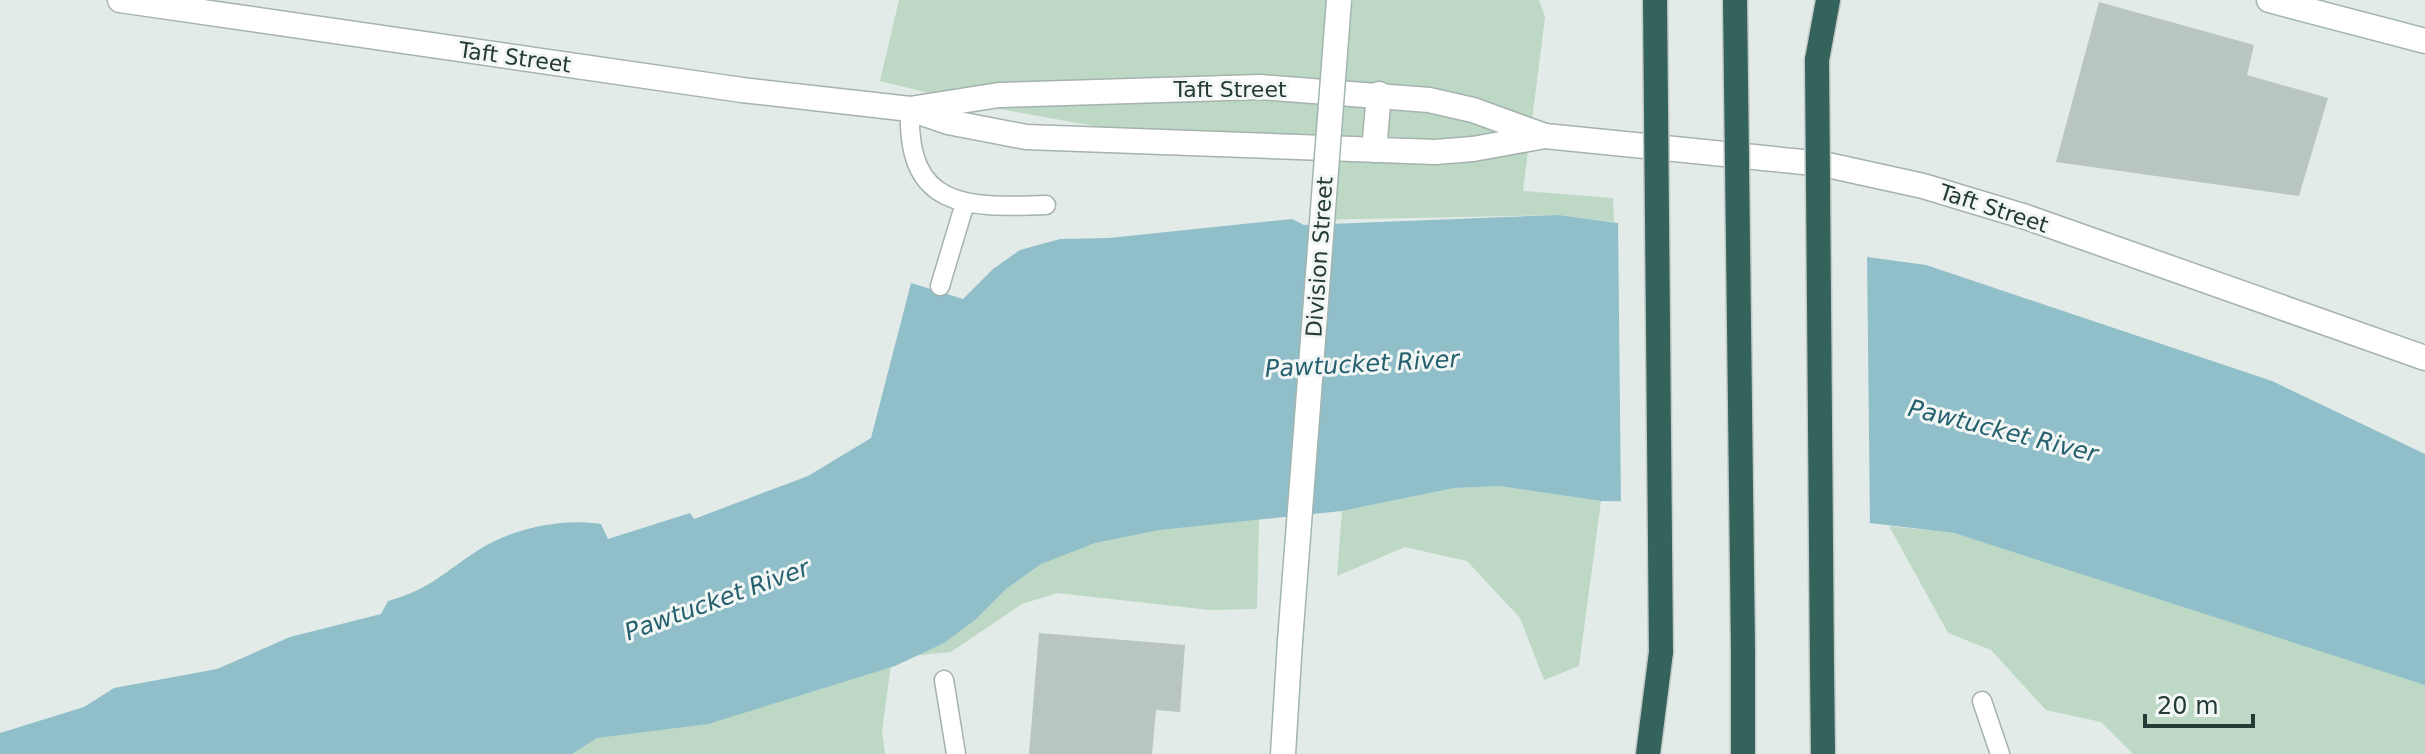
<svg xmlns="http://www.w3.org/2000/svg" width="2425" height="754" font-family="'DejaVu Sans',sans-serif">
<rect width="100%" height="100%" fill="#e2ebe7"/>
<g fill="#bdd9c6">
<path d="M899,0H1539L1545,17L1523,191L1613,198L1614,222L1559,215L1311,220L1314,166L1310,155L1244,153L977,105L880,81Z"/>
<path d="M1499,486L1601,501L1579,666L1544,680L1520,618L1467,561L1405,547L1337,576L1342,511L1454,488Z"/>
<path d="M1259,519L1257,609L1210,610L1057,593L1022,604L951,652L892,658L882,731L885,754H523L1006,589C1017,581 1029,570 1041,564C1107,529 1187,527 1259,519Z"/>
<path d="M1889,526L1954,533L2404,676L2425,685V754H2133L2101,722L2046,710L1991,650L1948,633Z"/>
</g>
<path fill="#90bfca" d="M1559,215L1926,265L2272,381L2425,454V685L1954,533L1694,502L1601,501L1499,486L1454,488L1342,511L1159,530L1095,543L1041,564L1006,589L975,620L944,643L895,666L708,724L597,738L572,754H0V733L84,707L114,688L217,669L290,637L381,614L388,601C431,589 444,572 480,549C513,528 563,518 601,524L608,539L690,513L694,519L808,476L871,438L911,283L963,299L993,269L1020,250L1060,239L1109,238L1292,219L1304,225Z"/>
<path fill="#e2ebe7" d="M1618,219L1867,253L1870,527L1694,506L1621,505Z"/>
<g fill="#b8c5c0">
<path d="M2099,2L2254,45L2247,75L2328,98L2299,196L2056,162Z"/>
<path d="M1039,633L1185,645L1180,712L1156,710L1152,754H1029Z"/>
</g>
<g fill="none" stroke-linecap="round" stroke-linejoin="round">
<defs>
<g id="service">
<path d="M910,109C906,209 966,208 1046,205"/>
<path d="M940,286L965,203"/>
<path d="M944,680L956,754"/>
<path d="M1982,701L2000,754"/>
</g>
<g id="tertiary">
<path d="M120,0L742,90L910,109L948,122L1026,137L1435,152L1473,149L1545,136"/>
<path d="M910,109L999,95L1260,87L1429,100L1473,110L1545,136L1823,164L1923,186L2026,217L2425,358"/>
<path d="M1374,150L1379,94"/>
</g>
<g id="secondary">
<path d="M2269,0L2425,41"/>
<path d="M1283,754L1290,641"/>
</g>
<g id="motorway">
<path d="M1817,60L1828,0"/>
<path d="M1743,650V754"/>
<path d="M1822,667L1823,754"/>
<path d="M1648,754L1661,652"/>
</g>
</defs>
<use href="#service" stroke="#a5b2ae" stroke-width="21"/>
<use href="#tertiary" stroke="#a5b2ae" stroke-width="27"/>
<use href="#secondary" stroke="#a2b5af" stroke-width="27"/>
<use href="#motorway" stroke="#c2c8c6" stroke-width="27"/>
<use href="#service" stroke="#fff" stroke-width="18"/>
<use href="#tertiary" stroke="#fff" stroke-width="24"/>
<use href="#secondary" stroke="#fff" stroke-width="24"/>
<use href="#motorway" stroke="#33635a" stroke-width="24"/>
<defs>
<path id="secondary-bridge" d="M1290,641L1339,0"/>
<g id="motorway-bridge">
<path d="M1655,0L1661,652"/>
<path d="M1735,0L1743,650"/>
<path d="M1817,60L1822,667"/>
</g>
</defs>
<use href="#secondary-bridge" stroke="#a2b5af" stroke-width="27" stroke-linecap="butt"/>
<use href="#motorway-bridge" stroke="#c2c8c6" stroke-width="27" stroke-linecap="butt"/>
<use href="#secondary-bridge" stroke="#fff" stroke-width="24"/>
<use href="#motorway-bridge" stroke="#33635a" stroke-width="24"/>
</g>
<g text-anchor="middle" stroke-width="6" stroke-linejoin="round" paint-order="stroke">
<g font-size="22" fill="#243a34" stroke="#f2f7f5">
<text transform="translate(515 57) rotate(8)" y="8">Taft Street</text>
<text x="1230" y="97">Taft Street</text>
<text transform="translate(1994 208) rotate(18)" y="8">Taft Street</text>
<text transform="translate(1319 257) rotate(-86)" y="8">Division Street</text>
</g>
<g font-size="24" font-style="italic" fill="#25606f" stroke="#f2f7f5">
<text transform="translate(1362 364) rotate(-3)" y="8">Pawtucket River</text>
<text transform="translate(2003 431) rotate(14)" y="8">Pawtucket River</text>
<text transform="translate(717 600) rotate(-20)" y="8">Pawtucket River</text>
</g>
</g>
<path d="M2145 714v12h108v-12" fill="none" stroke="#243a34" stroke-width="4"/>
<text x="2157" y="714" font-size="24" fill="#243a34" stroke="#f2f7f5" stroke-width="6" paint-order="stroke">20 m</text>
</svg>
